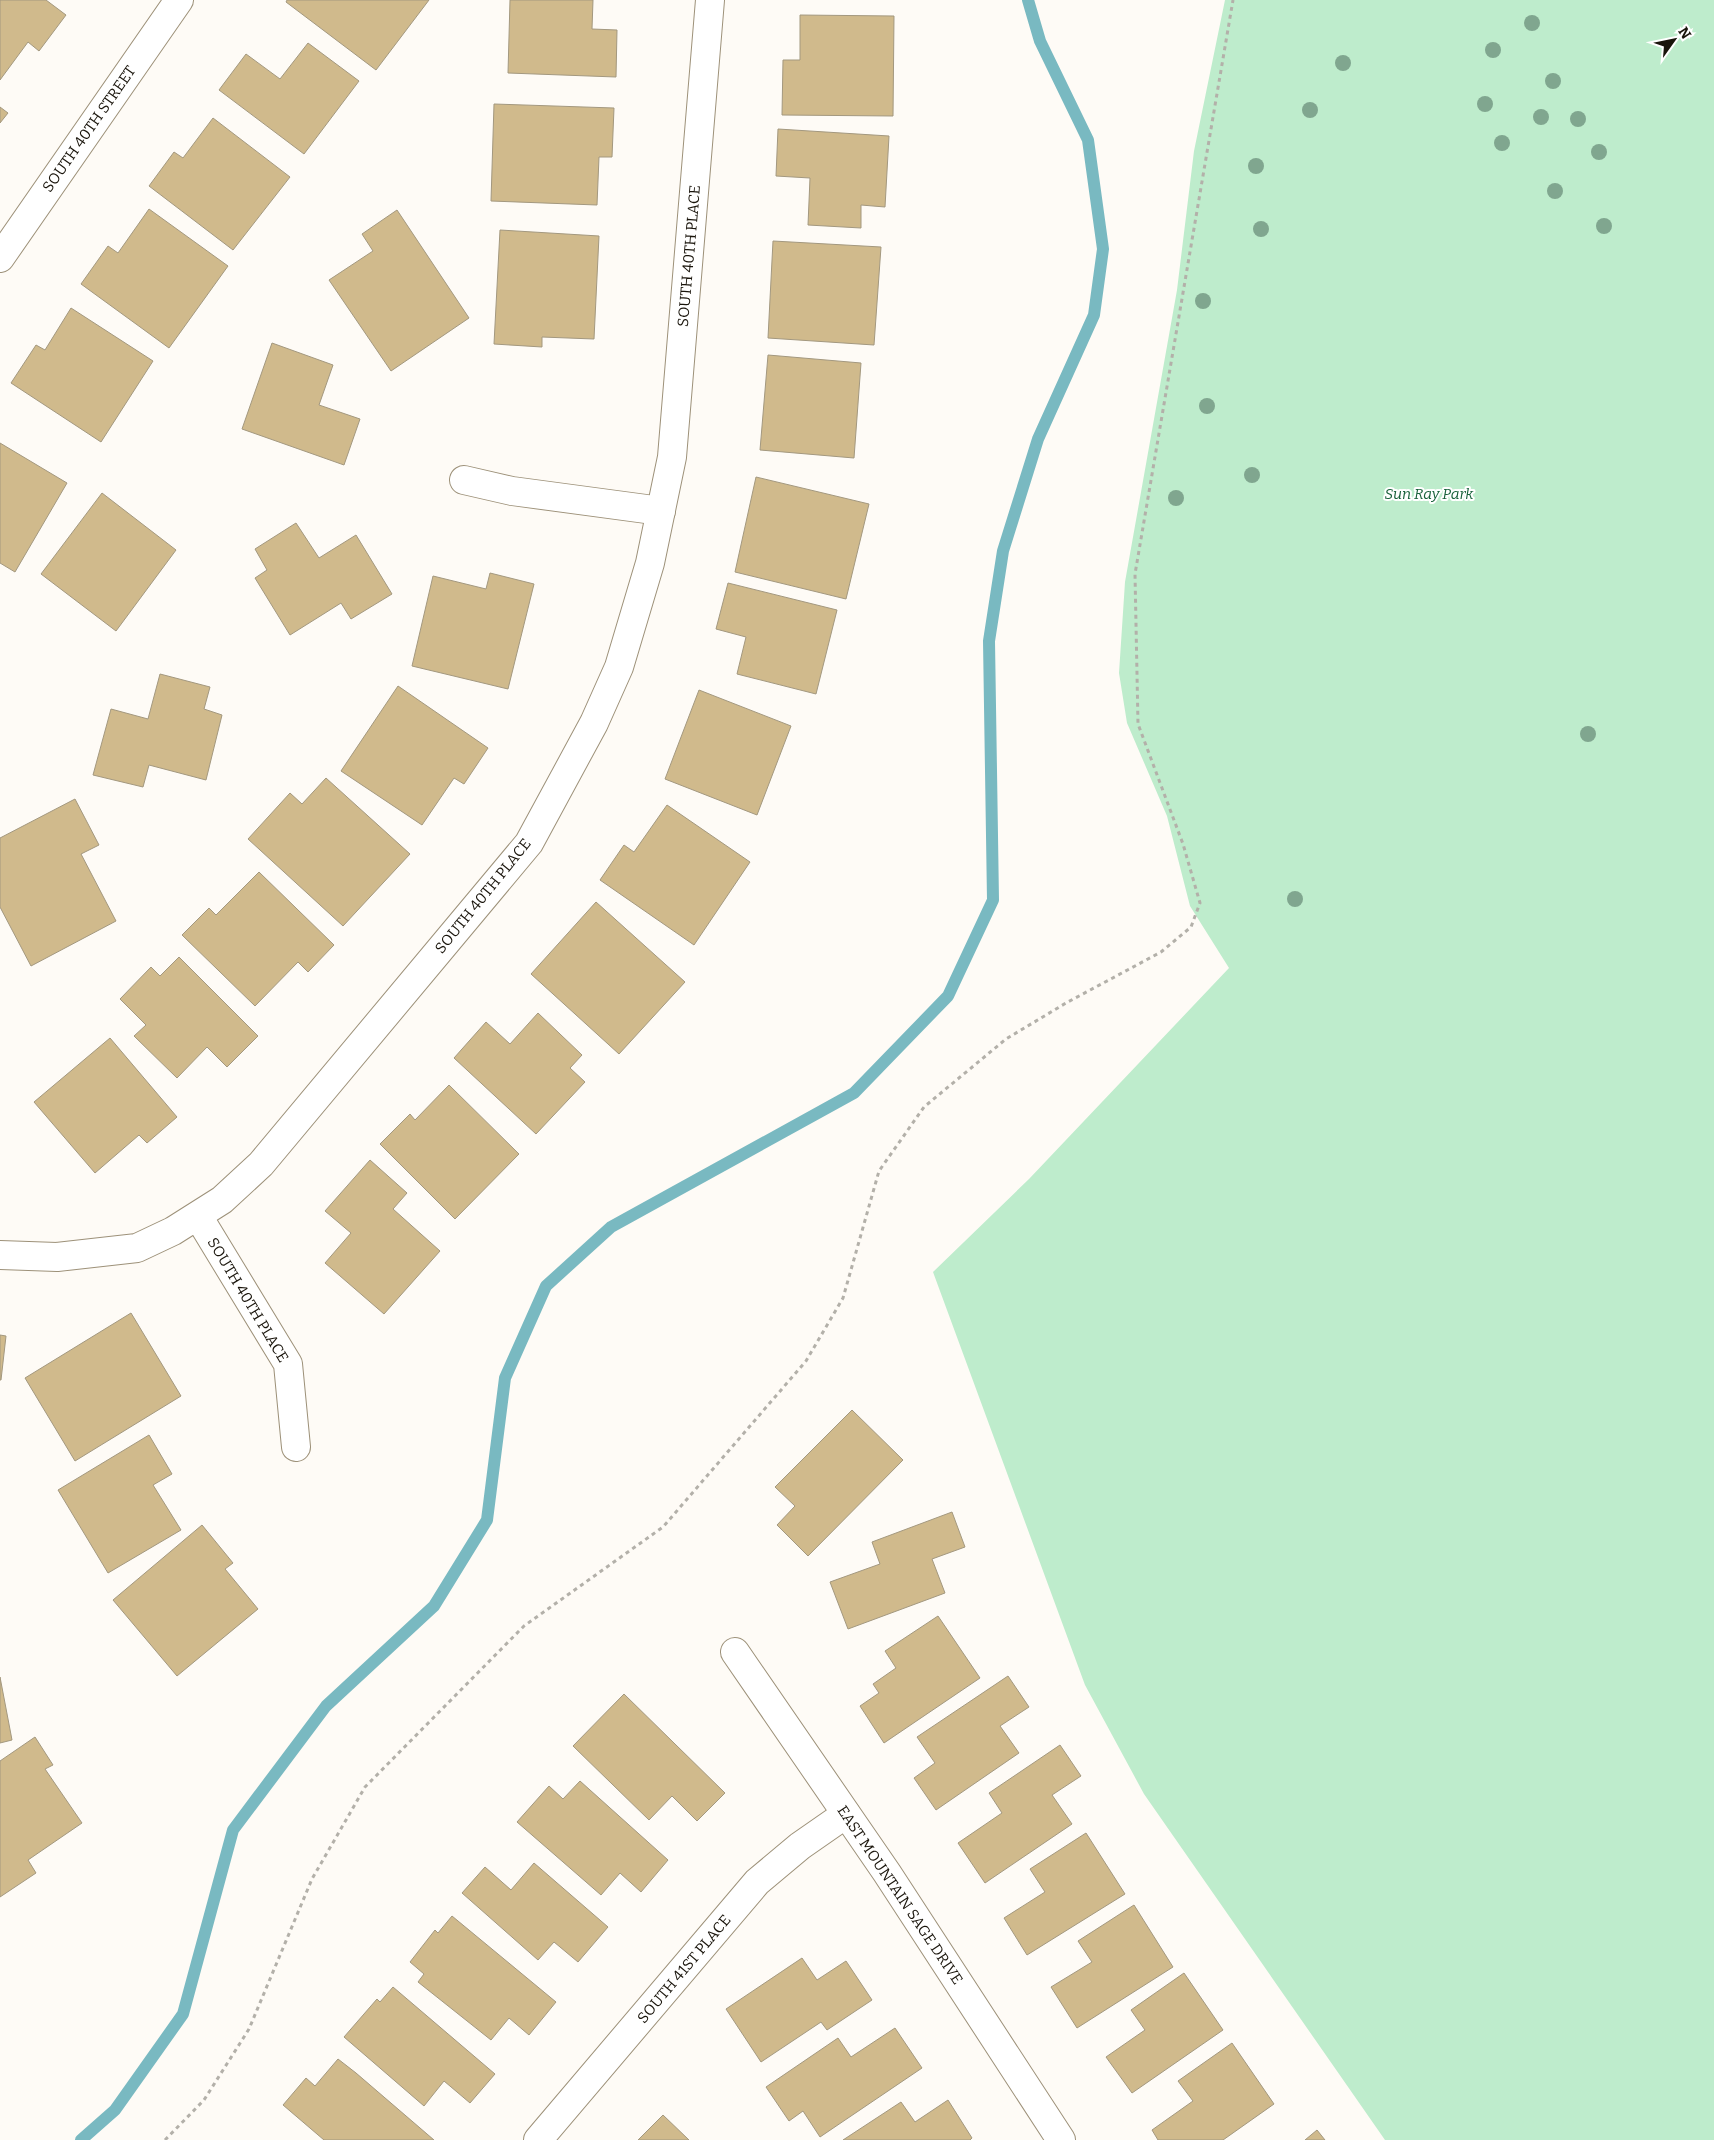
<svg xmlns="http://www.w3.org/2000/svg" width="1714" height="2140" font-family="Bitter,serif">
<rect width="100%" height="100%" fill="#fefbf6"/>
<path fill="#beeccc" d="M1225,0H1714V2140H1385L1144,1794L1085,1685L933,1272L1029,1179L1229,968L1190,906L1167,816L1127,723L1119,673L1125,582L1177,290L1194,151Z"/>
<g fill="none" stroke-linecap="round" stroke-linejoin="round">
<path stroke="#79b9c1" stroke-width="12" d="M81,2140L115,2110L183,2014L233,1830L326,1706L434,1606L487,1520L505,1378L546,1286L611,1227L854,1093L948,996L993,900L989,641L1003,551L1038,439L1094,315L1103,249L1088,140L1040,41L1028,0"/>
</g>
<g fill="#d0ba8c" stroke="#a3987f">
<path d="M0,0H46L66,15L39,51L28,42L0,80Z"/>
<path d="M287,0H429L376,70L286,2Z"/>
<path d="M510,0H593L592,29L617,30L616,77L508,73Z"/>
<path d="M800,15L894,16L893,116L782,115L783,60H800Z"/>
<path d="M308,43L359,81L304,154L219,90L246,54L280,79Z"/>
<path d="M494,104L614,108L612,157H599L597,205L491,201Z"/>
<path d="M0,107L8,113L0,123Z"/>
<path d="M213,118L290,177L233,250L149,186L174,152L183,158Z"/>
<path d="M778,129L889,136L885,207L861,205V228L808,225L810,178L776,176Z"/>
<path d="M149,209L228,266L169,348L81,284L108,246L118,253Z"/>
<path d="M397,210L469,318L391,371L329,280L373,251L362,234Z"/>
<path d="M500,230L599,236L594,339L542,337V347L494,344Z"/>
<path d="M773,241L881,247L874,345L768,338Z"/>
<path d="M71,308L153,361L101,442L11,383L36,345L45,350Z"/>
<path d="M272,343L333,365L319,405L360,419L344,465L242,429Z"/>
<path d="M768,355L861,363L854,458L760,450Z"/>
<path d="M0,443L67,483L15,572L0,563Z"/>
<path d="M756,477L869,504L846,599L735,572Z"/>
<path d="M102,493L176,550L116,631L41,574Z"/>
<path d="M296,523L319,558L356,535L392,594L351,619L341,603L290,635L255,578L267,570L255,549Z"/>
<path d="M490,573L534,584L508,689L412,666L433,576L486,589Z"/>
<path d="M728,583L837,610L816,694L737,674L746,637L716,629Z"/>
<path d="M160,674L210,687L204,709L222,715L206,780L149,765L143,787L93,775L111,709L148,719Z"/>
<path d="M398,686L488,748L464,784L454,778L422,825L341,771Z"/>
<path d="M699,690L791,726L757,815L665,779Z"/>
<path d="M326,778L410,854L343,926L248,839L290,793L302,804Z"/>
<path d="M75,799L99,845L81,854L116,921L31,966L0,907V838Z"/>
<path d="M667,805L750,862L694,945L600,880L624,845L634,852Z"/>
<path d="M259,872L334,945L308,972L298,962L255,1006L182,935L209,908L216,915Z"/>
<path d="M596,902L685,982L619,1054L531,974Z"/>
<path d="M179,957L258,1036L227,1067L207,1047L177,1078L134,1036L146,1025L120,999L151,967L160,976Z"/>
<path d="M538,1013L582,1055L570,1068L585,1082L536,1134L454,1058L486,1022L510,1044Z"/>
<path d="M110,1038L177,1117L147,1143L139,1135L95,1173L34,1102Z"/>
<path d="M449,1085L519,1154L455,1219L380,1144L410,1114L415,1120Z"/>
<path d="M370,1160L407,1193L393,1209L440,1251L384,1314L325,1263L351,1233L325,1211Z"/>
<path d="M131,1313L181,1396L75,1461L25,1378Z"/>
<path d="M0,1335L6,1336L1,1380H0Z"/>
<path d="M852,1410L903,1460L808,1556L777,1525L795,1506L775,1487Z"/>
<path d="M149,1435L172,1474L153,1485L181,1530L108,1573L58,1490Z"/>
<path d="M952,1512L965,1547L932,1559L945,1593L848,1629L830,1582L880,1564L872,1542Z"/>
<path d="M202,1525L233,1563L225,1569L258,1609L177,1676L113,1600Z"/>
<path d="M938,1616L980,1678L884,1743L860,1706L879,1693L873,1684L896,1668L885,1651Z"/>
<path d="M1008,1676L1029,1707L1000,1726L1019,1753L936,1810L914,1778L935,1763L917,1737Z"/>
<path d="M0,1677L12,1740L0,1743Z"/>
<path d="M624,1694L725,1793L697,1821L672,1796L649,1820L573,1746Z"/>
<path d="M35,1737L53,1765L45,1769L82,1823L28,1860L36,1873L0,1897V1761Z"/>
<path d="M1060,1745L1081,1776L1052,1795L1072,1824L985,1883L958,1843L1002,1813L989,1793Z"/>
<path d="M580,1781L668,1860L641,1892L620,1873L601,1895L517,1822L549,1786L563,1799Z"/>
<path d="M1086,1833L1125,1894L1027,1955L1004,1918L1045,1892L1030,1869Z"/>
<path d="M534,1863L608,1927L578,1962L554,1942L538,1960L462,1893L485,1867L511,1890Z"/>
<path d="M1134,1905L1173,1967L1077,2028L1051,1987L1092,1962L1078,1941Z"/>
<path d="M452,1916L556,2002L529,2035L509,2018L491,2040L418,1982L424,1974L410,1962L435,1930L438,1933Z"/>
<path d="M802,1958L817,1980L846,1961L872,2000L827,2030L821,2022L761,2062L726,2009Z"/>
<path d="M1184,1973L1223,2030L1132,2093L1106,2057L1145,2030L1131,2010Z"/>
<path d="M393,1987L495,2074L470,2103L444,2081L424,2106L344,2037L377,1999L380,2002Z"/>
<path d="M895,2028L922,2068L820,2137L803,2111L789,2121L766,2087L838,2038L851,2057Z"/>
<path d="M1232,2043L1274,2104L1223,2140H1158L1152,2130L1193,2101L1178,2081Z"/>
<path d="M338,2059L356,2073L434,2140H324L283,2105L306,2078L315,2086Z"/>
<path d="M948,2100L972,2138L970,2140H843L901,2102L915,2122Z"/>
<path d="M663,2115L689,2140H638Z"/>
<path d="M1317,2130L1325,2140H1305Z"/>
</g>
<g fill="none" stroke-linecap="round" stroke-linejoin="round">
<defs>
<g id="minor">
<path d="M0,258L179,0"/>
<path d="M464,480L512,491L661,511"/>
<path d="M198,1216L288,1364L296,1447"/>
<path d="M0,1255L57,1257L137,1248L173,1231L222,1200L261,1164L529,843L594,723L619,667L650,563L672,457L710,0"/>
<path d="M735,1652L887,1873L1061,2140"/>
<path d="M538,2140L757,1882L800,1846L846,1814"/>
</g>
</defs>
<use href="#minor" stroke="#9d9179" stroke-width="30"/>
<path stroke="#b3b0a9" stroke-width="3" stroke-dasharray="4 4" stroke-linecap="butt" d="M165,2140L204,2100L249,2029L312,1879L365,1787L524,1626L663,1527L806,1361L843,1298L879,1171L924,1107L1006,1039L1066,1003L1161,952L1191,927L1200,903L1183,844L1138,724L1135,574L1233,0"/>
<use href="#minor" stroke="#fff" stroke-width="28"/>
</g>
<g fill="#80a68f">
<circle cx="1532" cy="23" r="8"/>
<circle cx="1493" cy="50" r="8"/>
<circle cx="1343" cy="63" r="8"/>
<circle cx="1553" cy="81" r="8"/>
<circle cx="1485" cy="104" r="8"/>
<circle cx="1310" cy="110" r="8"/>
<circle cx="1541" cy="117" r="8"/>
<circle cx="1578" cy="119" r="8"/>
<circle cx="1502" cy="143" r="8"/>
<circle cx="1599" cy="152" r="8"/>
<circle cx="1256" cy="166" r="8"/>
<circle cx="1555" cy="191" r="8"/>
<circle cx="1604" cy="226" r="8"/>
<circle cx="1261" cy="229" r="8"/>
<circle cx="1203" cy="301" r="8"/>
<circle cx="1207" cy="406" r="8"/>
<circle cx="1252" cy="475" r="8"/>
<circle cx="1176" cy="498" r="8"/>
<circle cx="1588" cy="734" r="8"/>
<circle cx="1295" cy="899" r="8"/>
</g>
<g text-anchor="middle" stroke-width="4" stroke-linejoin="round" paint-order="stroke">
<g font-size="15" fill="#19140b" stroke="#fff">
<text transform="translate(89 129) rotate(-55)" y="5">SOUTH 40TH STREET</text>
<text transform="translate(689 256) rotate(-85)" y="5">SOUTH 40TH PLACE</text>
<text transform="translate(483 896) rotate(-51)" y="5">SOUTH 40TH PLACE</text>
<text transform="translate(248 1300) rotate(59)" y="5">SOUTH 40TH PLACE</text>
<text transform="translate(900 1895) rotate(56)" y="5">EAST MOUNTAIN SAGE DRIVE</text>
<text transform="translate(684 1969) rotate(-50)" y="5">SOUTH 41ST PLACE</text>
</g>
<g font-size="15" font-style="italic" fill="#18613a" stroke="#fff">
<text x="1429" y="499">Sun Ray Park</text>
</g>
</g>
<g transform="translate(1674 40) rotate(57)" stroke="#ffffff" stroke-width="4" paint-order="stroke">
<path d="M0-4L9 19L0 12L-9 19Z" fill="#19140b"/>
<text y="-8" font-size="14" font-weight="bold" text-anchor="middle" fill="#19140b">N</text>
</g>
</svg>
